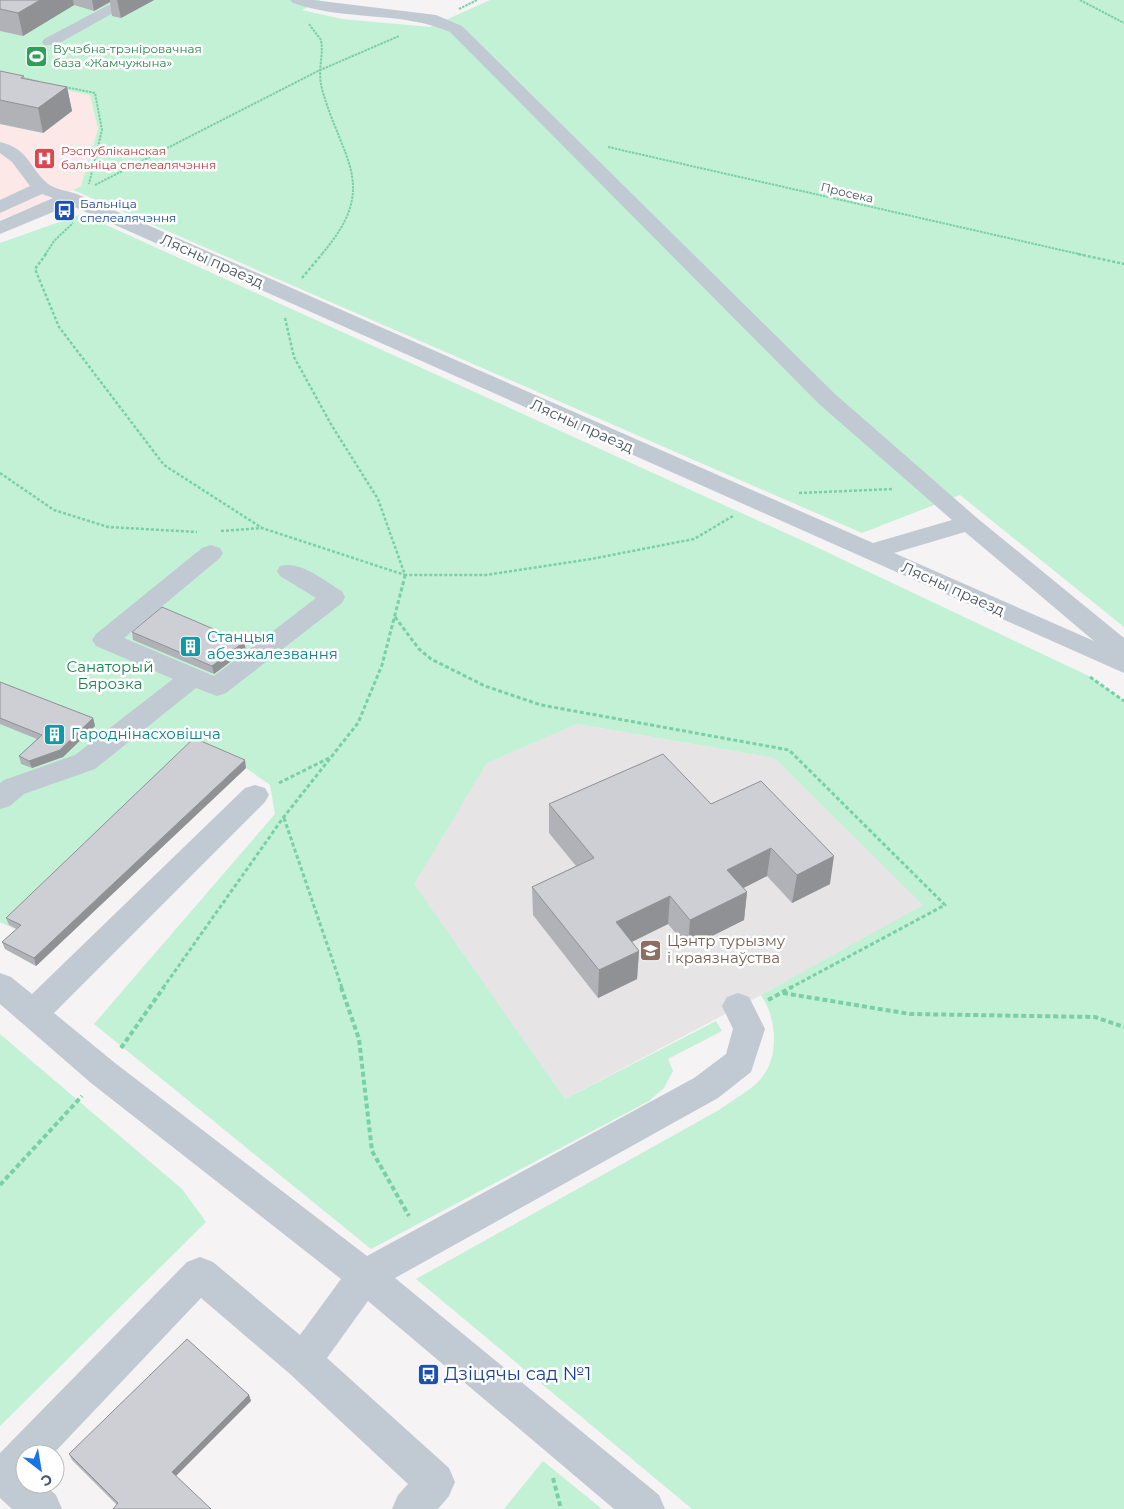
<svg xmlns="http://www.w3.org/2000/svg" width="1124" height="1509" font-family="Montserrat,sans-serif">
<rect width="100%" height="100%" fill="#f5f3f3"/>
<path fill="#e6e4e5" d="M577,724L774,758L924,905L761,995L565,1099L413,884L487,763Z"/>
<path fill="#fce8e6" d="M0,76L90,95L98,129L81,187L0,220Z"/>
<g fill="#c3f1d5">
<path d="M0,0H321L302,10L342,19L430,27L490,0H1124V627L960,495L862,533L73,190L81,186L98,129L90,95L0,76Z"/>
<path d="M82,214L812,545L1091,677L1124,701V1509H692L416,1279L719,1110C731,1101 746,1093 757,1083C780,1061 778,1020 761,995L923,905L774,758L577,724L487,763L414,884L565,1099L716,1021L722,1031L668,1059L673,1071L664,1088L649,1101L371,1249L94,1024L275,814L270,785L246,768L36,966L5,949L23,933L0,922V243Z"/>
<path d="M0,1034L182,1189L206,1222L0,1426Z"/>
<path d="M543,1461L602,1509H504Z"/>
</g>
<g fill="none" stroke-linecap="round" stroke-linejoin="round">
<g stroke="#7ad0a6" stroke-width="2" stroke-dasharray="2.5 1" stroke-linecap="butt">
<path d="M1080,0L1124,23"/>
<path d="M459,9L477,0"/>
<path d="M309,24L321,40C324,56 317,69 322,89C342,161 381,186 321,255"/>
<path d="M23,78L39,82"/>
<path d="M65,87L95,93L102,130L89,184"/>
<path d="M608,147L1083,255"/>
<path d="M95,185L318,71L399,36"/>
<path d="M45,255L54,241L73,223"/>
</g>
<g stroke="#7ad0a6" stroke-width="2.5" stroke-dasharray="3 2" stroke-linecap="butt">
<path d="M46,254L35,269L59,327L164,465L262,528L405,575L404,578"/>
<path d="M1078,254L1124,264"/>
<path d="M302,278L322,254"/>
<path d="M285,318L294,357L332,426L378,499L405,575H486L591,559L694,539L733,516"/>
<path d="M0,473L54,510L108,527L197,532"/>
<path d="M799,493L893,489"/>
<path d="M221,531L262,528"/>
</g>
<g stroke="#7ad0a6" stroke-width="3" stroke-dasharray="4 2.5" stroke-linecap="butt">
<path d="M395,617L419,649L431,659L485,686L541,705L789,750L945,905L790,988"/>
<path d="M1090,677L1124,701"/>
<path d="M279,783L329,758"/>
<path d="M284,818L342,988"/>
<path d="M163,988L283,818L358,723L382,665L405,576"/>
</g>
<g stroke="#7ad0a6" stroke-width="4" stroke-dasharray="5 3" stroke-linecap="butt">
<path d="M341,987L359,1039L372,1151L409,1216"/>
<path d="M783,993L910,1014L1095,1017L1124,1027"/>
<path d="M768,1000L792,987"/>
<path d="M121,1048L164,987"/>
<path d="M0,1185L82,1096"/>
<path d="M553,1478L561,1509"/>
</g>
<g fill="#c1cad2" fill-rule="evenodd">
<path d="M118,0H143L140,3L122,8L56,45H44L42,42L44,39Z"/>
<path d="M290,0H313L436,15L462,26L835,394L977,518L1124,638V673L70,205L0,234V221L53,198L42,194L0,213V200L30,186L12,162L0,153V142C29,149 28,166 47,183C53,189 68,191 77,194L873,543L952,520L819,404L450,32C403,11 343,21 293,3ZM965,532L1094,641L894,553Z"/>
<path d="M211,545L220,548L223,553L220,558L124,638L214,676L316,598L280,576L277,571L280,566C301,560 324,581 342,591L345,597L342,603L226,693L217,696L196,688L95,769L24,794L10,806L0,809V783L4,780L75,755L173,679L96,646L92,640L96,634L202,548Z"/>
<path d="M255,785L265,788L269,795L265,802L54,1013L115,1063L367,1256L694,1078L726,1054L733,1029L722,1006L727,997L738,993L749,997L765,1029L751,1072L718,1098L395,1278L659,1495L665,1509H614L368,1301L327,1358L449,1468L455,1482L449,1496L438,1509H392L398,1495L408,1484L290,1374L201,1298L53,1454H25V1484H44L56,1495L62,1509H12L0,1498V1453L187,1262L200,1257L213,1262L300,1335L341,1279L91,1083L0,1004V973L11,977L32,994L245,788Z"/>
</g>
</g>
<g fill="#b0b2b7">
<path d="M0,0H154L121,18L112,16L110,2L94,11L74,5L23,36L0,31Z"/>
<path d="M0,71L25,79L67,87L72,111L43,133L0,124Z"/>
<path d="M132,632L246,650L214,674L133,640Z"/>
<path d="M0,682L93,718L95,726L63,757L32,768L21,764L19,756L37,739L0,724Z"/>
<path d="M246,768L36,966L5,949L2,942L17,929L9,925L6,918Z"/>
<path d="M549,804H711L830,884L792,903L767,876L743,888L747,892L744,920L688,948L668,924L632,942L639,951L637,979L598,998L533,915L532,887L576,866L549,833Z"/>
<path d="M249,1395L251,1401L117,1505L72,1460L69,1454Z"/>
</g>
<g fill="#909195">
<path d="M40,0H73L74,5L23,36L18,13Z"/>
<path d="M92,0H110V2L94,11Z"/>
<path d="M117,0H154L121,18Z"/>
<path d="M67,87L72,111L43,133L38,108Z"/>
<path d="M244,642L246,650L214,674L212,666Z"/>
<path d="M93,718L95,726L63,757L32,768L29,761Z"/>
<path d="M245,760L246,768L36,966L34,958Z"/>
<path d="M771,848L767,876L724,898L727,870Z"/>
<path d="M834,856L830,884L792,903L797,875Z"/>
<path d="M747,892L744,920L688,948L690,920Z"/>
<path d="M670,896L668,924L615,950L616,922Z"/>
<path d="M639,951L637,979L598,998L599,970Z"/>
<path d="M249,1395L251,1401L174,1478L172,1472Z"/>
</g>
<g fill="#cdcfd5" stroke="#909195">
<path d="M0,0H40L18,13L0,9Z"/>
<path d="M0,71L24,76L21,78L67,87L38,108L0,100Z"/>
<path d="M162,607L244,642L212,666L132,632Z"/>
<path d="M0,682L93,718L60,750L29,761L19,756L42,735L0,718Z"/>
<path d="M194,738L245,760L34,958L2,942L21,925L6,918Z"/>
<path d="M663,754L711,804L761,781L834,856L797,875L771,848L727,870L747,892L690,920L670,896L616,922L639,951L599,970L532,887L594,858L549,804Z"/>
<path d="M187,1339L249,1395L172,1472L211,1509H113L118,1503L69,1454Z"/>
</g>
<defs>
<symbol id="stadium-square" viewBox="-11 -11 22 22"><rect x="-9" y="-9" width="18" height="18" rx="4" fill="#2e9e5b" stroke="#fff"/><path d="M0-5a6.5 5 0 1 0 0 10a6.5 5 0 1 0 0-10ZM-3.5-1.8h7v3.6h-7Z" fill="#fff"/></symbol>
<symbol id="hospital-square" viewBox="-11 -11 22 22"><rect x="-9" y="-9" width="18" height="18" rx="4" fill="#e0444e" stroke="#fff"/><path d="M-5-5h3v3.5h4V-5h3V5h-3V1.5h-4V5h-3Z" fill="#fff"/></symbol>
<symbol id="bus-square" viewBox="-11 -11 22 22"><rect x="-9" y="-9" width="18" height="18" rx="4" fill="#1a4fb4" stroke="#fff"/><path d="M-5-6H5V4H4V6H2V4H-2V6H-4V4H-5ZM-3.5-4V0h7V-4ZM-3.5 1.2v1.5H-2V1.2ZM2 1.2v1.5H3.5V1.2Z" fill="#fff"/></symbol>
<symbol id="building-square" viewBox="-11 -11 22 22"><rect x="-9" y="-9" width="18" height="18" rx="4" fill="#0f9aa8" stroke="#fff"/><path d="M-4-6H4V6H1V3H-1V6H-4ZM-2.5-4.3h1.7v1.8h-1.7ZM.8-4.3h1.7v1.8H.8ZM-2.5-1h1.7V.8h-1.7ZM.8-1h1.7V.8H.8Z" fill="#fff"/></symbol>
<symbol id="school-square" viewBox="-11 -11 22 22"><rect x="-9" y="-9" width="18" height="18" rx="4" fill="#8d6e63" stroke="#fff"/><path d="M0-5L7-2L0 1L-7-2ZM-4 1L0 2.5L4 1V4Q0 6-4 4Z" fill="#fff"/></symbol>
</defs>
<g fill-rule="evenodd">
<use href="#stadium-square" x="24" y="44" width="25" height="25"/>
<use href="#hospital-square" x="32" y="146" width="25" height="25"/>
<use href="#bus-square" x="52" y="198" width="25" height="25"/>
<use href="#building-square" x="178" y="634" width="25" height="25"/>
<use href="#building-square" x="42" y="722" width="25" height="25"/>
<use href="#school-square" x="638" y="938" width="25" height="25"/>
<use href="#bus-square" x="416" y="1362" width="25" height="25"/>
</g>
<g text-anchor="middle" stroke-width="5" stroke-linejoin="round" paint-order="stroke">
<g font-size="12" fill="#27864d" stroke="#fff" text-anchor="start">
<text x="53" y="53">Вучэбна-трэніровачная<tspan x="53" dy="14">база «Жамчужына»</tspan></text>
</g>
<g font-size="12" fill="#be3a42" stroke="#fff" text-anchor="start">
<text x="61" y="155">Рэспубліканская<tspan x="61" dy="14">бальніца спелеалячэння</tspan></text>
</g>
<g font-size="12" fill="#4a5661" stroke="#fff">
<text transform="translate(847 193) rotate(13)" y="4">Просека</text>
</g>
<g font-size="12" fill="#164399" stroke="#fff" text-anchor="start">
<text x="80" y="208">Бальніца<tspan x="80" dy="14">спелеалячэння</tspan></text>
</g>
<g font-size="15" fill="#4a5661" stroke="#fff">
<text transform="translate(212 261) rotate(24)" y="5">Лясны праезд</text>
<text transform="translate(582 426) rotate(24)" y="5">Лясны праезд</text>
<text transform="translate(953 589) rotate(24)" y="5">Лясны праезд</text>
</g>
<g font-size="15" fill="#0d838f" stroke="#fff" text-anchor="start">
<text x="207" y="642">Станцыя<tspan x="207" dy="17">абезжалезвання</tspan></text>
<text x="71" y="739">Гароднінасховішча</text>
</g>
<g font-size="15" fill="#17864f" stroke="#fff">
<text x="110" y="672">Санаторый<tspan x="110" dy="17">Бярозка</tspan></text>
</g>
<g font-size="15" fill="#785e54" stroke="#fff" text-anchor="start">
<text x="667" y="946">Цэнтр турызму<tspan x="667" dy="17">і краязнаўства</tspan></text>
</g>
<g font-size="18" fill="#164399" stroke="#fff" text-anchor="start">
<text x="444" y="1380">Дзіцячы сад №1</text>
</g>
</g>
<g transform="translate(40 1469) rotate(149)"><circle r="24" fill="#ffffff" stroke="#b7bbc0"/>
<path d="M0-4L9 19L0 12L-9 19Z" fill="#1a73e8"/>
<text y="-8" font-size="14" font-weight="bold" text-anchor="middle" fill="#4a5661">С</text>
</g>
</svg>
